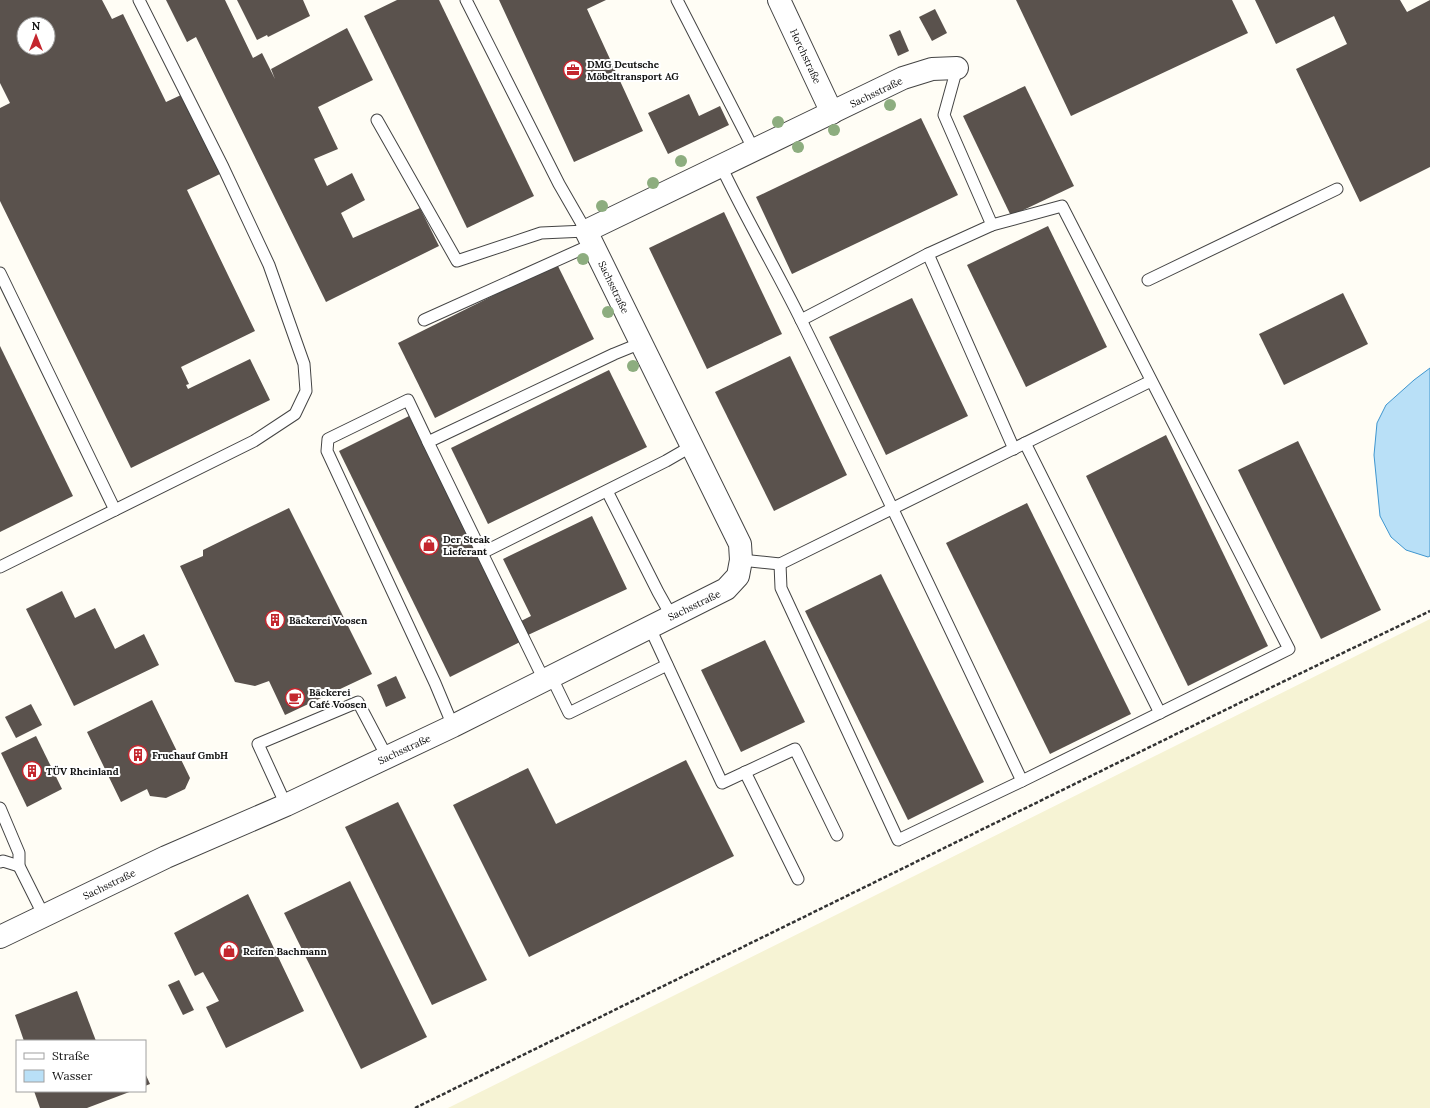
<svg xmlns="http://www.w3.org/2000/svg" width="1430" height="1108" font-family="Lora,serif">
<rect width="100%" height="100%" fill="#fffdf5"/>
<path fill="#f6f3d4" d="M1430,619V1108H448Z"/>
<path fill="#b9e0f7" stroke="#3f96cf" d="M1430,368V556L1428,557L1406,550L1391,537L1380,516L1374,455L1377,423L1386,405L1414,380Z"/>
<g fill="#5a524d" fill-rule="evenodd">
<path d="M0,0H102L112,19L123,14L166,102L181,95L220,174L187,190L255,331L181,367L189,384L186,385L188,389L250,359L270,400L131,468L0,201V108L10,103L0,83ZM24,24H48V48H24Z"/>
<path d="M166,0H225L253,58L262,53L275,79L271,69L347,28L373,80L318,107L338,149L314,159L327,186L352,173L365,200L341,213L353,238L420,208L439,246L326,302L196,37L187,42Z"/>
<path d="M237,0H303L310,16L268,37L267,35L257,40Z"/>
<path d="M397,0H439L534,196L467,228L364,16Z"/>
<path d="M499,0H606L587,9L643,131L574,162Z"/>
<path d="M1016,0H1232L1248,33L1071,116Z"/>
<path d="M1255,0H1400L1407,12L1430,0V167L1360,202L1296,69L1347,44L1334,16L1276,44Z"/>
<path d="M935,9L947,33L932,41L919,17Z"/>
<path d="M900,30L909,51L898,56L889,35Z"/>
<path d="M1025,86L1074,186L1011,216L963,116Z"/>
<path d="M689,94L699,116L720,106L729,125L668,154L648,113Z"/>
<path d="M921,118L958,195L792,274L756,197Z"/>
<path d="M724,212L782,334L707,369L649,248Z"/>
<path d="M1048,226L1107,347L1026,387L967,265Z"/>
<path d="M557,264L594,339L435,418L398,343Z"/>
<path d="M1343,293L1368,344L1284,385L1259,334Z"/>
<path d="M912,298L968,416L886,455L829,337Z"/>
<path d="M0,346L73,496L0,532Z"/>
<path d="M790,356L847,475L774,511L715,392Z"/>
<path d="M609,370L647,447L488,524L451,448Z"/>
<path d="M409,416L520,642L450,677L339,451Z"/>
<path d="M1166,435L1268,646L1188,686L1086,476Z"/>
<path d="M1298,441L1381,610L1321,639L1238,470Z"/>
<path d="M1027,503L1131,714L1050,754L946,543Z"/>
<path d="M289,508L372,674L285,715L269,681L255,686L235,682L180,566L203,556V550Z"/>
<path d="M592,516L627,589L528,635L521,621L531,616L503,559Z"/>
<path d="M881,574L984,782L908,820L805,611Z"/>
<path d="M62,591L75,618L95,608L115,649L144,634L159,665L74,706L26,609Z"/>
<path d="M765,640L805,722L741,752L701,670Z"/>
<path d="M396,676L406,698L386,707L377,685Z"/>
<path d="M152,700L190,778L185,789L166,798L150,796L147,789L121,802L87,732Z"/>
<path d="M31,704L42,725L16,738L5,717Z"/>
<path d="M36,736L62,789L27,807L1,753Z"/>
<path d="M686,760L734,856L529,957L453,805L528,768L556,824Z"/>
<path d="M398,802L487,980L432,1005L345,827Z"/>
<path d="M350,881L427,1037L361,1069L284,913Z"/>
<path d="M248,894L304,1011L226,1048L206,1007L219,1001L203,972L195,976L174,933Z"/>
<path d="M179,980L194,1010L183,1015L168,985Z"/>
<path d="M77,991L96,1041H24L15,1015Z"/>
<path d="M145,1073L150,1084L145,1086Z"/>
<path d="M34,1091H132L87,1108H40Z"/>
</g>
<g fill="none" stroke-linecap="round" stroke-linejoin="round">
<defs>
<g id="service">
<path d="M677,0L754,150"/>
<path d="M377,120L457,261L541,233L586,231L559,184L466,0"/>
<path d="M721,166C746,219 776,269 802,322C877,474 949,627 1022,781L1289,649L1062,206L992,225"/>
<path d="M928,254L1014,449"/>
<path d="M0,273L115,510"/>
<path d="M1148,280L1337,189"/>
<path d="M424,320L593,244"/>
<path d="M801,320L928,254L992,225L944,115L957,68"/>
<path d="M641,343L614,354L428,442L482,553L666,461L692,446"/>
<path d="M428,442L408,400L328,439L327,451L435,683L453,726"/>
<path d="M1025,443L1160,713"/>
<path d="M607,491L658,592L672,617"/>
<path d="M482,553L544,680"/>
<path d="M741,560L780,564L1151,381"/>
<path d="M780,564L781,588L898,840L1022,781"/>
<path d="M0,567L254,441L295,414L306,391L304,364L269,265L223,167L139,0"/>
<path d="M650,628L722,783L795,749L837,835"/>
<path d="M551,676L569,713L667,665"/>
<path d="M745,772L798,879"/>
<path d="M286,805L258,744L358,702L387,757"/>
<path d="M0,808L19,853V866L44,916"/>
<path d="M0,862L3,861L19,866"/>
</g>
<g id="minor">
<path d="M779,0L832,113"/>
<path d="M0,937L166,857L286,805L453,726L726,589L738,576L741,560L740,544L586,231L903,78L932,69L957,68"/>
</g>
</defs>
<use href="#service" stroke="#444" stroke-width="13"/>
<use href="#minor" stroke="#444" stroke-width="24"/>
<path stroke="#333" stroke-width="2.5" stroke-dasharray="4 2" stroke-linecap="butt" d="M415,1108L1270,688L1430,611"/>
<use href="#service" stroke="#fff" stroke-width="11"/>
<use href="#minor" stroke="#fff" stroke-width="22"/>
</g>
<g fill="#8dad7f">
<circle cx="890" cy="105" r="6"/>
<circle cx="778" cy="122" r="6"/>
<circle cx="834" cy="130" r="6"/>
<circle cx="798" cy="147" r="6"/>
<circle cx="681" cy="161" r="6"/>
<circle cx="653" cy="183" r="6"/>
<circle cx="602" cy="206" r="6"/>
<circle cx="583" cy="259" r="6"/>
<circle cx="608" cy="312" r="6"/>
<circle cx="633" cy="366" r="6"/>
</g>
<defs>
<symbol id="office-ring" viewBox="-11 -11 22 22"><circle r="9.5" fill="#fff" stroke="#c4262e" stroke-width="1.5"/><path d="M-6-3h4V-5.5h4V-3h4V5H-6ZM-1-4.5V-3h2v-1.5ZM-6 0V1H6V0Z" fill="#c4262e"/></symbol>
<symbol id="shop-ring" viewBox="-11 -11 22 22"><circle r="9.5" fill="#fff" stroke="#c4262e" stroke-width="1.5"/><path d="M-5-2.5h2.3a2.7 3.5 0 0 1 5.4 0H5L5.5 6h-11ZM-1.5-2.5h3a1.5 2.3 0 0 0-3 0Z" fill="#c4262e"/></symbol>
<symbol id="building-ring" viewBox="-11 -11 22 22"><circle r="9.5" fill="#fff" stroke="#c4262e" stroke-width="1.5"/><path d="M-4-6H4V6H1V3H-1V6H-4ZM-2.5-4.3h1.7v1.8h-1.7ZM.8-4.3h1.7v1.8H.8ZM-2.5-1h1.7V.8h-1.7ZM.8-1h1.7V.8H.8Z" fill="#c4262e"/></symbol>
<symbol id="cafe-ring" viewBox="-11 -11 22 22"><circle r="9.5" fill="#fff" stroke="#c4262e" stroke-width="1.5"/><path d="M-5.5-4.5H6V0H3Q3 3.5 0 3.5H-2.5Q-5.5 3.5-5.5 0ZM3-3.2v2h1.7v-2ZM-6 4.5H4V6H-6Z" fill="#c4262e"/></symbol>
</defs>
<g fill-rule="evenodd">
<use href="#office-ring" x="562" y="59" width="22" height="22"/>
<use href="#shop-ring" x="418" y="534" width="22" height="22"/>
<use href="#building-ring" x="264" y="609" width="22" height="22"/>
<use href="#cafe-ring" x="284" y="687" width="22" height="22"/>
<use href="#building-ring" x="127" y="744" width="22" height="22"/>
<use href="#building-ring" x="21" y="760" width="22" height="22"/>
<use href="#shop-ring" x="218" y="940" width="22" height="22"/>
</g>
<g text-anchor="middle" stroke-width="4" stroke-linejoin="round" paint-order="stroke">
<g font-size="10" fill="#111" stroke="#fff">
<text transform="translate(806 56) rotate(65)" y="4">Horchstraße</text>
<text transform="translate(876 92) rotate(-26)" y="4">Sachsstraße</text>
<text transform="translate(614 287) rotate(64)" y="4">Sachsstraße</text>
<text transform="translate(694 605) rotate(-26)" y="4">Sachsstraße</text>
<text transform="translate(404 749) rotate(-25)" y="4">Sachsstraße</text>
<text transform="translate(109 884) rotate(-26)" y="4">Sachsstraße</text>
</g>
<g font-size="10" font-weight="bold" fill="#111" stroke="#fff" text-anchor="start">
<text x="587" y="68">DMG Deutsche<tspan x="587" dy="12">Möbeltransport AG</tspan></text>
<text x="443" y="543">Der Steak<tspan x="443" dy="12">Lieferant</tspan></text>
<text x="289" y="624">Bäckerei Voosen</text>
<text x="309" y="696">Bäckerei<tspan x="309" dy="12">Café Voosen</tspan></text>
<text x="152" y="759">Fruehauf GmbH</text>
<text x="46" y="775">TÜV Rheinland</text>
<text x="243" y="955">Reifen Bachmann</text>
</g>
</g>
<rect x="16" y="1040" width="130" height="52" fill="#ffffff" stroke="#a0a0a0"/>
<rect x="24" y="1053" width="20" height="6" fill="#ffffff" stroke="#a0a0a0"/>
<text x="52" y="1060" font-size="12" fill="#111111">Straße</text>
<rect x="24" y="1070" width="20" height="12" fill="#b9e0f7" stroke="#a0a0a0"/>
<text x="52" y="1080" font-size="12" fill="#111111">Wasser</text>
<g transform="translate(36 36)"><circle r="19" fill="#ffffff" stroke="#a0a0a0"/>
<path d="M0-3L7 15L0 10L-7 15Z" fill="#c4262e"/>
<text y="-6" font-size="11" font-weight="bold" text-anchor="middle" fill="#111111">N</text>
</g>
</svg>
